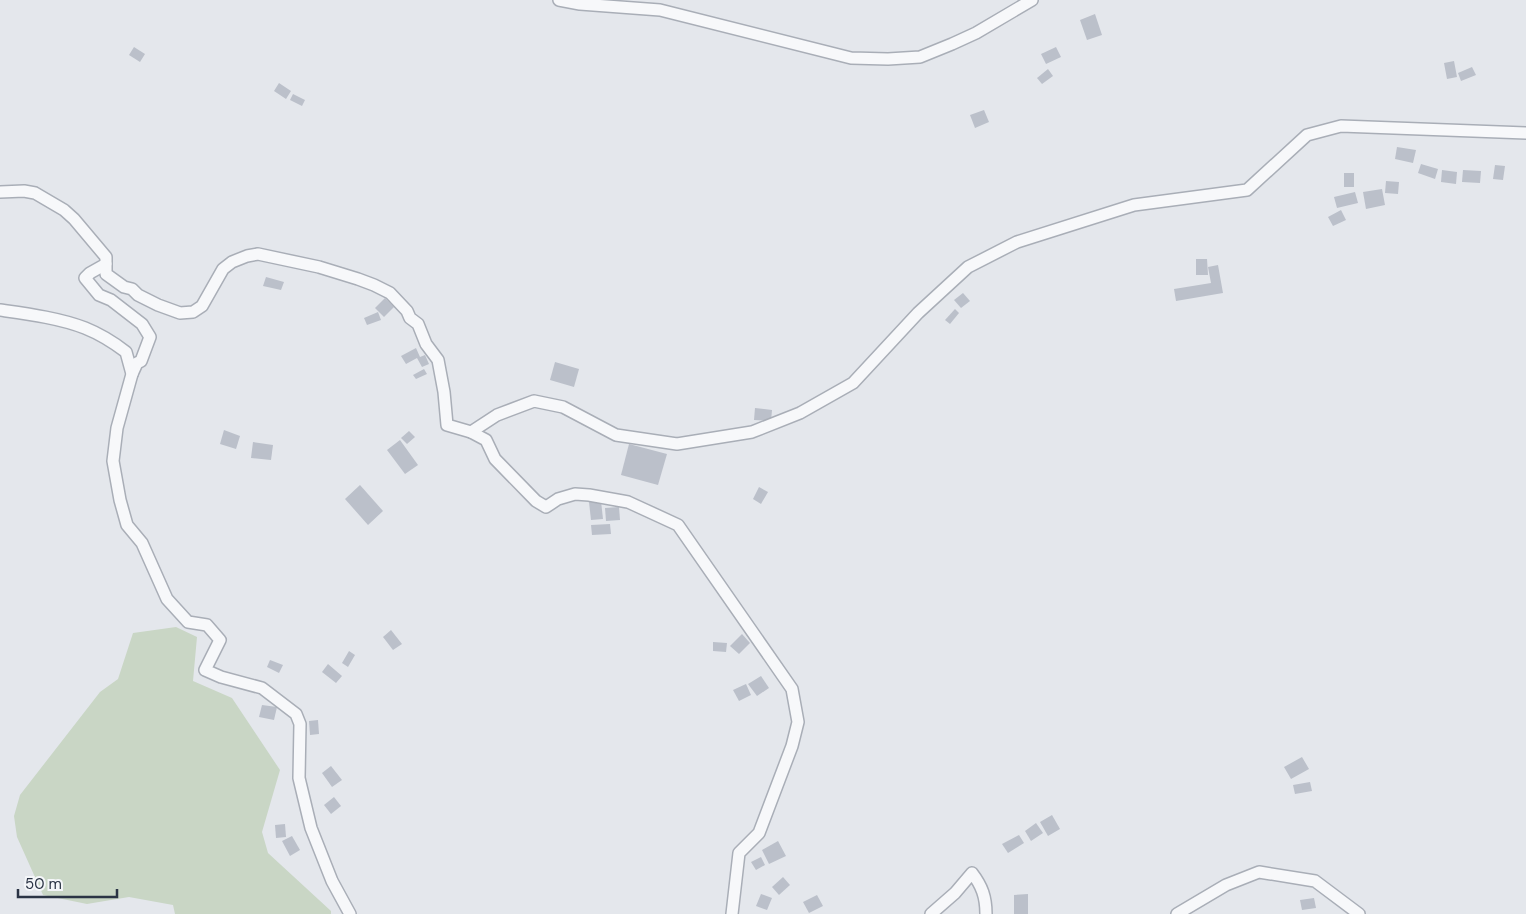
<svg xmlns="http://www.w3.org/2000/svg" width="1526" height="914" font-family="'DM Sans',sans-serif">
<rect width="100%" height="100%" fill="#e4e7ec"/>
<path fill="#c9d6c5" d="M176,627L197,637L193,681L232,698L280,770L262,832L268,853L331,911V914H175L173,905L129,897L87,904L43,895L17,837L14,816L20,795L100,692L118,679L133,633Z"/>
<g fill="#bbc0ca">
<path d="M1095,14L1102,35L1087,40L1080,20Z"/>
<path d="M134,47L145,54L140,62L129,55Z"/>
<path d="M1056,47L1061,57L1046,64L1041,54Z"/>
<path d="M1454,61L1457,77L1447,79L1444,63Z"/>
<path d="M1472,67L1476,75L1461,81L1458,73Z"/>
<path d="M1048,69L1053,76L1042,84L1037,78Z"/>
<path d="M279,83L291,91L286,99L274,91Z"/>
<path d="M293,94L305,100L302,106L290,100Z"/>
<path d="M984,110L989,122L975,128L970,115Z"/>
<path d="M1397,147L1416,150L1413,163L1395,159Z"/>
<path d="M1421,164L1438,169L1435,179L1418,173Z"/>
<path d="M1495,165L1505,166L1503,180L1493,179Z"/>
<path d="M1442,170L1457,172L1456,184L1441,182Z"/>
<path d="M1463,170L1481,171L1480,183L1462,182Z"/>
<rect x="1344" y="173" width="10" height="14"/>
<path d="M1386,181L1399,182L1398,194L1385,193Z"/>
<path d="M1382,189L1385,205L1366,209L1363,192Z"/>
<path d="M1355,192L1358,203L1337,208L1334,197Z"/>
<path d="M1341,210L1346,220L1333,226L1328,217Z"/>
<path d="M1196,259H1207L1208,275H1196Z"/>
<path d="M1218,265L1223,293L1176,301L1174,289L1211,283L1208,267Z"/>
<path d="M266,277L284,282L281,290L263,286Z"/>
<path d="M963,293L970,301L961,308L954,300Z"/>
<path d="M385,298L394,307L384,317L375,308Z"/>
<path d="M955,309L959,313L950,324L945,320Z"/>
<path d="M378,312L381,320L367,325L364,318Z"/>
<path d="M416,348L420,357L425,355L429,364L422,367L417,358L406,364L401,356Z"/>
<path d="M555,362L579,369L574,387L550,380Z"/>
<path d="M424,369L427,374L416,379L413,375Z"/>
<path d="M755,408L772,410L771,421L754,420Z"/>
<path d="M224,430L240,436L236,449L220,444Z"/>
<path d="M409,431L415,437L407,444L401,438Z"/>
<path d="M400,440L418,465L405,474L387,450Z"/>
<path d="M253,442L273,445L271,460L251,458Z"/>
<path d="M629,444L667,454L658,485L621,475Z"/>
<path d="M360,485L383,511L368,525L345,499Z"/>
<path d="M759,487L768,492L761,504L753,499Z"/>
<path d="M601,501L603,519L591,520L589,502Z"/>
<path d="M619,507L620,520L606,521L605,508Z"/>
<path d="M610,524L611,534L592,535L591,525Z"/>
<path d="M391,630L402,644L393,650L383,637Z"/>
<path d="M742,634L750,643L739,654L730,646Z"/>
<path d="M713,642L727,643L726,652L713,651Z"/>
<path d="M349,651L355,655L348,667L342,663Z"/>
<path d="M270,660L283,665L279,673L267,667Z"/>
<path d="M328,664L342,676L336,683L322,672Z"/>
<path d="M761,676L769,688L757,696L748,684Z"/>
<path d="M746,684L751,695L739,701L733,690Z"/>
<path d="M262,705L277,707L274,720L259,717Z"/>
<path d="M318,720L319,734L310,735L309,721Z"/>
<path d="M1302,757L1309,769L1291,779L1284,767Z"/>
<path d="M331,766L342,780L332,787L322,773Z"/>
<path d="M1310,782L1312,791L1295,794L1293,785Z"/>
<path d="M334,797L341,806L331,814L324,805Z"/>
<path d="M1052,815L1060,829L1048,836L1040,822Z"/>
<path d="M1036,823L1043,833L1031,841L1025,831Z"/>
<path d="M285,824L286,837L276,838L275,825Z"/>
<path d="M1019,835L1024,843L1008,853L1002,844Z"/>
<path d="M292,836L300,850L290,856L282,841Z"/>
<path d="M778,841L786,856L769,864L762,850Z"/>
<path d="M761,857L765,865L756,870L751,862Z"/>
<path d="M783,877L790,885L779,895L772,887Z"/>
<path d="M761,894L772,898L767,910L756,906Z"/>
<path d="M1028,894V914H1014V895Z"/>
<path d="M817,895L823,906L809,913L803,902Z"/>
<path d="M1314,898L1316,908L1302,910L1300,900Z"/>
</g>
<g fill="none" stroke-linecap="round" stroke-linejoin="round">
<defs>
<g id="street">
<path d="M559,0L580,4L660,10L851,58L888,59L920,57L952,44L976,33L1032,0"/>
<path d="M0,192L24,191L35,193L64,210L74,219L106,257V264L90,273L85,278L99,295L111,300L142,324L150,337L141,361L137,363L132,374"/>
<path d="M106,264V274L124,287L132,289L138,295L158,305L180,313L193,312L202,306L223,269L232,262L247,256L258,254L319,267L358,279L374,285L390,293L407,311L410,318L418,324L426,344L438,360L444,392L447,425L471,432L497,415L534,401L563,407L616,435L677,444L752,432L800,413L853,383L918,313L968,267L1017,242L1134,205L1247,190L1307,135L1341,126L1526,133"/>
<path d="M0,310C28,314 59,318 85,328C100,334 113,342 126,352L132,374L117,428L113,461L120,500L127,525L142,543L167,599L188,622L207,625L220,640L205,670L221,677L262,688L296,714L300,724L299,778L311,828L332,881L350,914"/>
<path d="M471,432L486,440L495,459L536,501L546,507L558,499L575,494L589,495L628,502L678,525L792,689L798,722L792,746L759,833L739,853L732,914"/>
<path d="M931,914L955,893L972,873C982,886 986,897 986,914"/>
<path d="M1177,914L1226,885L1259,872L1315,881L1359,914"/>
</g>
</defs>
<use href="#street" stroke="#a9aeb7" stroke-width="14"/>
<use href="#street" stroke="#f7f8fa" stroke-width="11"/>
</g>
<path d="M18 889v8h99v-8" fill="none" stroke="#2b3445" stroke-width="2.5"/>
<text x="25" y="889" font-size="15" fill="#2b3445" stroke="#f4f6f9" stroke-width="4" paint-order="stroke">50 m</text>
</svg>
